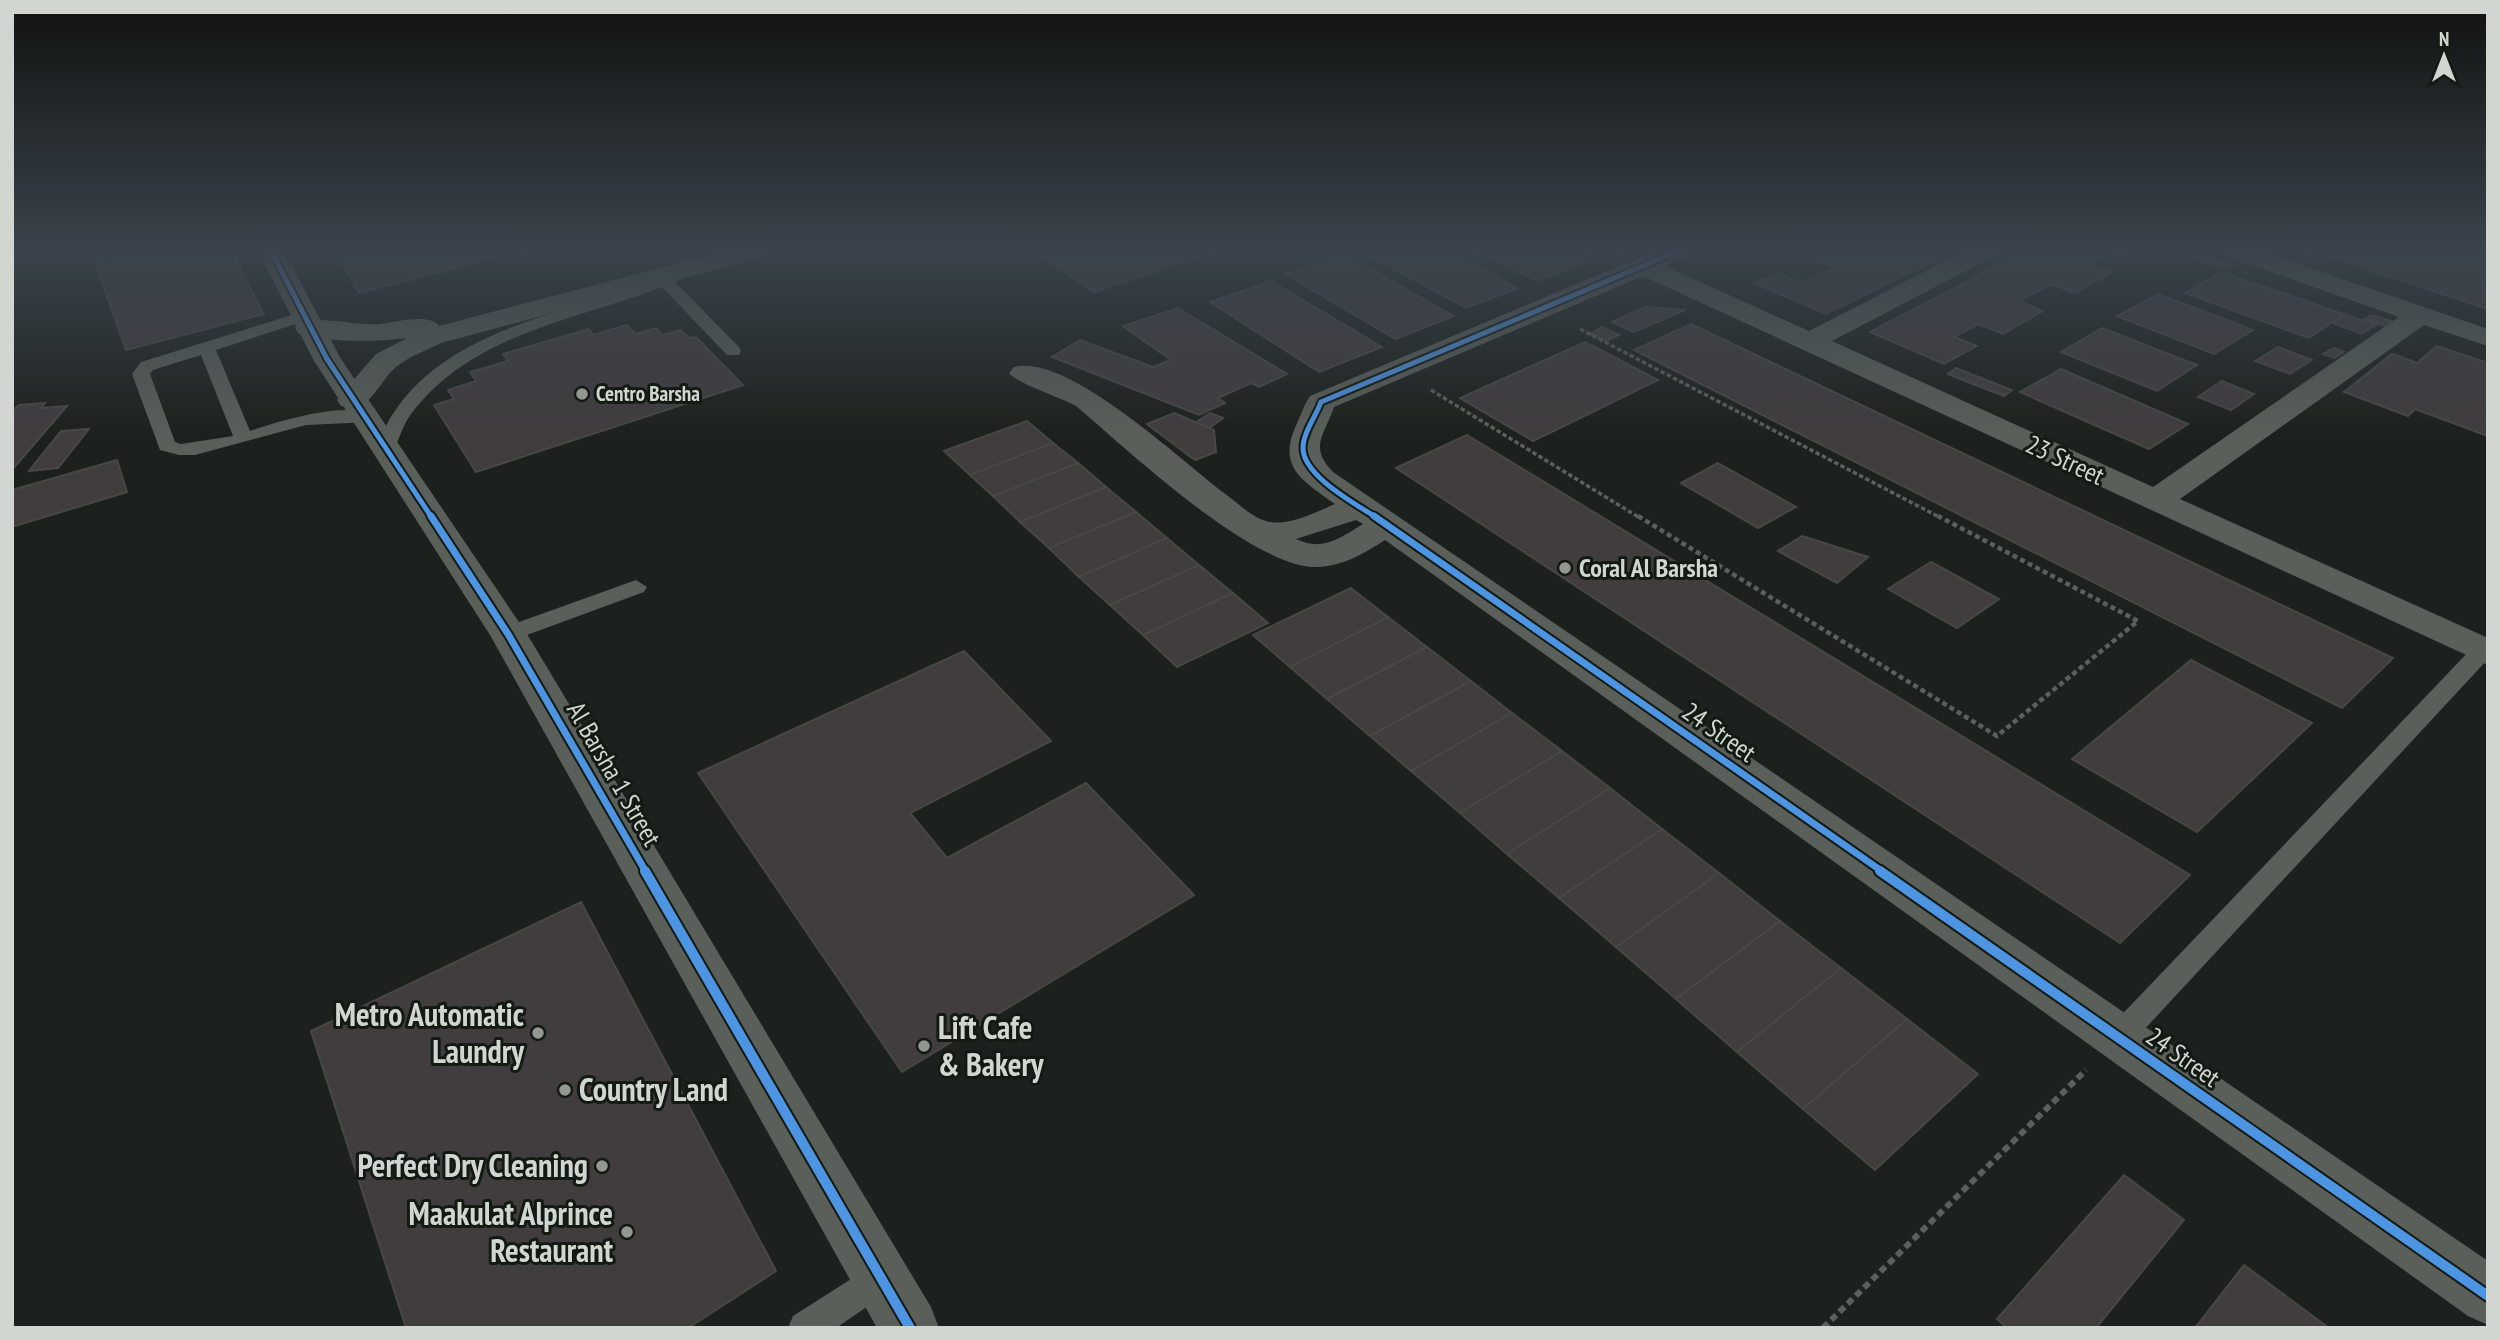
<svg xmlns="http://www.w3.org/2000/svg" width="2500" height="1340" font-family="'PT Sans Narrow',sans-serif">
<rect width="100%" height="100%" fill="#1d211d"/>
<g fill="#413c3e" stroke="#474846" stroke-width="2">
<path d="M147,249H230L264,314L126,350L95,262Z"/>
<path d="M333,249H529L359,293Z"/>
<path d="M1031,249H1219L1094,292Z"/>
<path d="M1358,249H1442L1518,288L1466,308Z"/>
<path d="M1473,249H1558L1585,262L1538,281Z"/>
<path d="M1583,249H1625L1601,258Z"/>
<path d="M1831,249H1958L1826,314L1755,283L1778,273L1802,283L1836,267L1813,258Z"/>
<path d="M2029,249H2117L2090,264L2112,272L2075,293L2051,284L2019,301L2043,311L2003,334L1978,324L1954,337L1977,346L1944,364L1870,332Z"/>
<path d="M2123,249H2156L2143,256Z"/>
<path d="M2179,249H2184L2234,266L2227,270L2174,252Z"/>
<path d="M2306,249H2488V309Z"/>
<path d="M1343,254L1454,316L1395,339L1285,274Z"/>
<path d="M2221,272L2344,314L2309,338L2185,293Z"/>
<path d="M1271,281L1382,347L1319,372L1210,302Z"/>
<path d="M2158,294L2253,330L2214,354L2117,316Z"/>
<path d="M1645,307L1685,310L1634,332L1612,322Z"/>
<path d="M1178,308L1287,374L1259,387L1251,383L1218,398L1225,403L1199,415L1052,357L1080,340L1153,367L1171,360L1123,326Z"/>
<path d="M2347,315L2376,325L2362,334L2333,323Z"/>
<path d="M2372,315L2394,322L2387,327L2365,319Z"/>
<path d="M1691,324L2393,658L2342,708L1634,350Z"/>
<path d="M627,325L635,334L656,328L663,335L681,330L689,338L696,337L743,385L476,472L434,405L454,399L448,390L476,381L470,372L508,361L503,354L589,329L593,335Z"/>
<path d="M1602,327L1619,335L1606,341L1590,334Z"/>
<path d="M2102,328L2197,365L2157,391L2061,352Z"/>
<path d="M1585,342L1658,380L1533,441L1460,398Z"/>
<path d="M2437,346L2488,363V436L2415,409L2408,416L2344,392L2392,354L2417,363Z"/>
<path d="M2278,347L2312,360L2290,374L2255,361Z"/>
<path d="M2334,348L2344,352L2334,358L2323,354Z"/>
<path d="M1956,368L1981,378L1973,384L1948,374Z"/>
<path d="M2061,369L2188,424L2149,449L2020,392Z"/>
<path d="M1981,378L2012,390L2004,396L1973,384Z"/>
<path d="M2222,381L2254,394L2231,410L2198,397Z"/>
<path d="M45,403L41,408L67,406L12,470V411L19,405Z"/>
<path d="M1174,413L1214,430L1216,452L1195,460L1147,424Z"/>
<path d="M1210,413L1223,418L1209,428L1196,422Z"/>
<path d="M1027,421L1053,443L970,475L944,451Z"/>
<path d="M89,429L58,468L29,471L61,431Z"/>
<path d="M1467,435L2190,875L2120,943L1396,468Z"/>
<path d="M1053,443L1078,463L993,496L970,475Z"/>
<path d="M117,460L127,492L12,527V490Z"/>
<path d="M1078,463L1106,487L1020,522L993,496Z"/>
<path d="M1718,463L1796,507L1758,528L1681,483Z"/>
<path d="M1106,487L1136,512L1049,548L1020,522Z"/>
<path d="M1136,512L1167,538L1079,577L1049,548Z"/>
<path d="M1802,536L1868,557L1837,583L1778,551Z"/>
<path d="M1167,538L1199,565L1110,605L1079,577Z"/>
<path d="M1931,562L1999,599L1957,628L1888,589Z"/>
<path d="M1199,565L1233,593L1143,635L1110,605Z"/>
<path d="M1351,588L1388,617L1290,667L1253,635Z"/>
<path d="M1233,593L1268,623L1177,667L1143,635Z"/>
<path d="M1388,617L1427,647L1327,699L1290,667Z"/>
<path d="M1427,647L1471,681L1370,736L1327,699Z"/>
<path d="M964,651L1051,741L910,813L947,858L1086,783L1194,895L902,1072L698,773Z"/>
<path d="M2191,660L2312,723L2197,832L2072,759Z"/>
<path d="M1471,681L1512,713L1411,771L1370,736Z"/>
<path d="M1512,713L1562,751L1460,813L1411,771Z"/>
<path d="M1562,751L1610,788L1507,854L1460,813Z"/>
<path d="M1610,788L1662,829L1559,898L1507,854Z"/>
<path d="M1662,829L1719,873L1616,947L1559,898Z"/>
<path d="M1719,873L1780,921L1676,999L1616,947Z"/>
<path d="M581,902L776,1271L688,1328H406L311,1031Z"/>
<path d="M1780,921L1841,968L1737,1052L1676,999Z"/>
<path d="M1841,968L1907,1019L1803,1109L1737,1052Z"/>
<path d="M1907,1019L1978,1074L1875,1170L1803,1109Z"/>
<path d="M2124,1175L2184,1220L2096,1328H2007L1997,1319Z"/>
<path d="M2244,1265L2329,1328H2195Z"/>
</g>
<g fill="none" stroke-linecap="round" stroke-linejoin="round">
<g stroke="#5c605c" stroke-width="3.5" stroke-dasharray="4.5 2.5" stroke-linecap="butt">
<path d="M1580,329L1941,518"/>
<path d="M1431,390L1640,518"/>
</g>
<path stroke="#5c605c" stroke-width="4.5" stroke-dasharray="5 3.5" stroke-linecap="butt" d="M1638,516L1997,736L2138,621L1938,516"/>
<path stroke="#5c605c" stroke-width="6" stroke-dasharray="7 4.5" stroke-linecap="butt" d="M1823,1328L2086,1070"/>
<g fill="#5a5f59" fill-rule="evenodd">
<path d="M684,267L692,272L675,282L739,347L741,351L739,355H727L662,287C574,321 472,333 411,414C402,426 399,441 392,453H378L376,449C411,348 524,322 614,294C637,286 660,273 684,267Z"/>
<path d="M305,311L313,316L311,319L216,350L250,431C273,423 355,397 373,418L370,422L306,425L195,455H179L160,450L132,374L141,362ZM201,355L233,436L181,444L175,442L150,374L153,370Z"/>
<path d="M636,580L647,587L644,592L516,639H500L497,634L500,629Z"/>
<path d="M2482,644L2488,645V659L2129,1046L2119,1050L2109,1046L2104,1037L2109,1028L2474,646Z"/>
<path d="M881,1260L893,1265L898,1277L893,1289L836,1328H788L793,1316Z"/>
</g>
<g fill="#5a5f59" fill-rule="evenodd">
<path d="M732,249H776L772,254L441,343C427,350 408,357 396,367C377,383 371,414 341,406L337,400L341,394L376,354L407,338C370,342 335,343 299,334L295,328L299,322C325,316 354,326 381,324C396,322 429,313 439,326Z"/>
<path d="M1660,249H1696L1692,254L1665,266L1809,331L1969,249H2002L1998,254L1832,341L2153,487L2399,317L2220,254L2216,249H2255L2488,329V346L2424,325L2180,499L2488,638V665L1643,276L1334,407C1325,435 1308,446 1333,472L2488,1261V1325L2468,1316L1385,540C1365,553 1341,567 1317,567C1252,568 1127,449 1076,406C1062,398 1016,383 1009,373L1014,367C1069,353 1183,463 1228,496C1239,504 1251,516 1263,520C1284,529 1316,512 1335,504C1300,479 1276,466 1298,421C1302,412 1305,403 1310,396ZM1356,520L1363,524C1340,538 1322,552 1296,539Z"/>
</g>
<path fill="#5a5f59" fill-rule="evenodd" d="M257,249H283L341,359L527,634L931,1307L939,1328H877L490,635L313,359Z"/>
<defs>
<g id="cycleway-far2">
<path d="M270,249L327,359L432,518"/>
<path d="M1377,518C1356,504 1303,476 1303,448C1303,433 1316,416 1321,402L1683,249"/>
</g>
<g id="cycleway-far1">
<path d="M431,516L508,634L646,872"/>
<path d="M1374,516L1883,872"/>
</g>
<g id="cycleway">
<path d="M645,871L910,1328"/>
<path d="M1880,871L2488,1296"/>
</g>
</defs>
<use href="#cycleway-far2" stroke="#121a12" stroke-width="9"/>
<use href="#cycleway-far1" stroke="#121a12" stroke-width="11"/>
<use href="#cycleway" stroke="#121a12" stroke-width="14"/>
<use href="#cycleway-far2" stroke="#4d94e3" stroke-width="5"/>
<use href="#cycleway-far1" stroke="#4d94e3" stroke-width="7"/>
<use href="#cycleway" stroke="#4d94e3" stroke-width="10"/>
</g>
<linearGradient id="sky" x2="0" y2="1"><stop stop-color="#101210"/><stop offset="0.57" stop-color="#3a434c"/><stop offset="1" stop-color="#3a434c" stop-opacity="0"/></linearGradient>
<rect width="2500" height="437" fill="url(#sky)"/>
<g fill="#929791" stroke="#121a12" stroke-width="2.5">
<circle cx="582" cy="394" r="7"/>
<circle cx="1565" cy="568" r="7"/>
<circle cx="538" cy="1033" r="7"/>
<circle cx="924" cy="1046" r="7"/>
<circle cx="565" cy="1090" r="7"/>
<circle cx="602" cy="1166" r="7"/>
<circle cx="627" cy="1232" r="7"/>
</g>
<g text-anchor="middle" stroke-width="6" stroke-linejoin="round" paint-order="stroke">
<g font-size="21" font-weight="bold" fill="#d1d6d0" stroke="#121a12" text-anchor="start">
<text x="596" y="401">Centro Barsha</text>
</g>
<g font-size="26" fill="#d1d6d0" stroke="#121a12">
<text transform="translate(2065 460) rotate(25)" y="9">23 Street</text>
<text transform="translate(1719 732) rotate(35)" y="9">24 Street</text>
<text transform="translate(614 774) rotate(60)" y="9">Al Barsha 1 Street</text>
<text transform="translate(2183 1057) rotate(35)" y="9">24 Street</text>
</g>
<g font-size="26" font-weight="bold" fill="#d1d6d0" stroke="#121a12" text-anchor="start">
<text x="1579" y="577">Coral Al Barsha</text>
</g>
<g font-size="32" font-weight="bold" fill="#d1d6d0" stroke="#121a12" text-anchor="end">
<text x="524" y="1026">Metro Automatic<tspan x="524" dy="37">Laundry</tspan></text>
<text x="938" y="1039" text-anchor="start">Lift Cafe<tspan x="938" dy="37">&amp; Bakery</tspan></text>
<text x="579" y="1101" text-anchor="start">Country Land</text>
<text x="588" y="1177">Perfect Dry Cleaning</text>
<text x="613" y="1225">Maakulat Alprince<tspan x="613" dy="37">Restaurant</tspan></text>
</g>
</g>
<rect width="2500" height="1340" fill="none" stroke="#d1d6d0" stroke-width="28"/>
<g transform="translate(2444 56)" stroke="#121a12" stroke-width="5" paint-order="stroke">
<path d="M0-5L12 26L0 18L-12 26Z" fill="#d1d6d0"/>
<text y="-10" font-size="19" font-weight="bold" text-anchor="middle" fill="#d1d6d0">N</text>
</g>
</svg>
